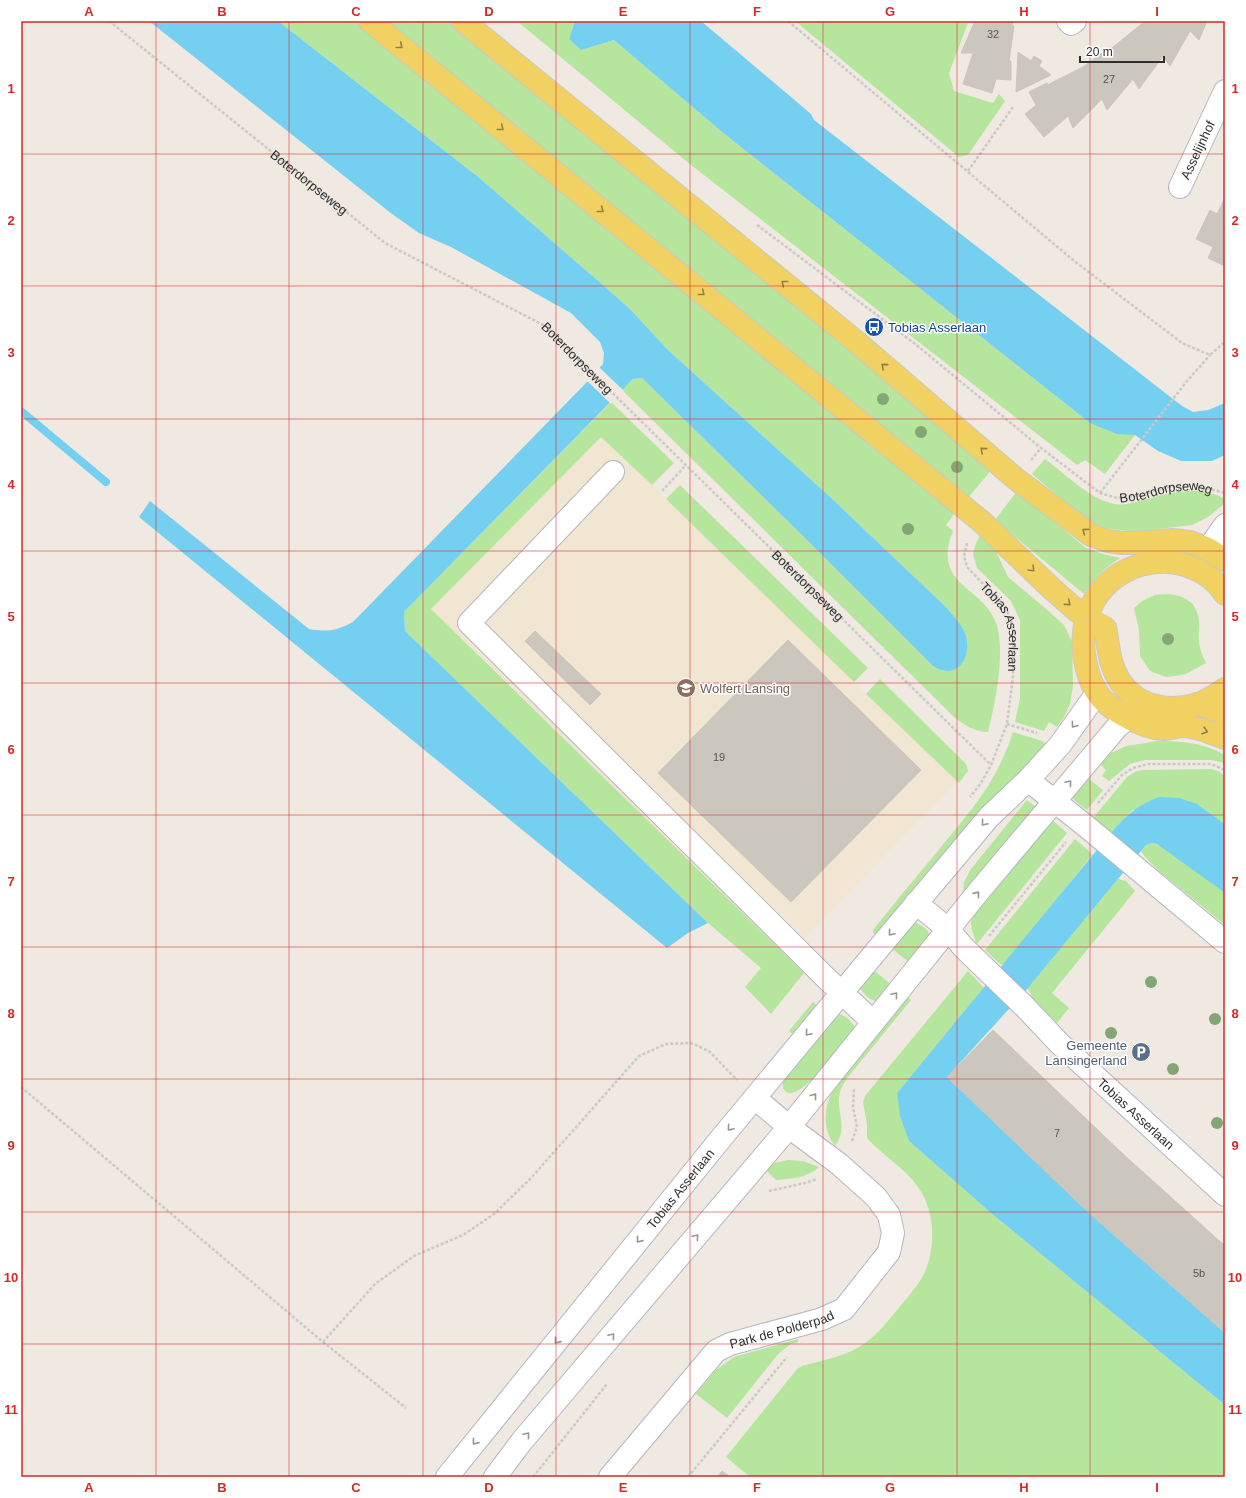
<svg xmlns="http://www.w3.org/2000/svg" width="1246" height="1498" font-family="Helvetica,sans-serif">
<rect width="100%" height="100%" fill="#efe9e1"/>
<path fill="#f0e6d1" d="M601,436L957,782L806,937L776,909L757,927L431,609Z"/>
<g fill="#b6e59e">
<path d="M278,21H355L743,335L956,511L946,525L953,531C931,586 983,586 996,623C1006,650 995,705 988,732C974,732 965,725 954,717L622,390L633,379L642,378L803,536L933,666L944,671L967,645C965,628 957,620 947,608L828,495L668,350L630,309L604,286L477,176Z"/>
<path d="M384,21H452L873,365L993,468L967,499Z"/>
<path d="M517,21H575L569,39L581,50L614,40L722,132L1090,423L1135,435L1105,474L1085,460L1077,465L691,165Z"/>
<path d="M795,21H965L968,23L949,73L954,91L993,103L999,94L1005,101L968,155L959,157Z"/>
<path d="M611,402L674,463L652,485L601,437L431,609L804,973L771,1014L745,987L761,968L708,923L405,631L404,612Z"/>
<path d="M1045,459C1064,473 1089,498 1111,503C1124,507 1135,502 1147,499C1172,492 1201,485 1225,499V503L1208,517L1192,525L1135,532L1104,528L1088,521L1032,474Z"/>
<path d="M680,485L868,668L854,682L666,499Z"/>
<path d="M1017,491L1086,548L1103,554L1120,558C1105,568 1094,578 1084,594L995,520Z"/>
<path d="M981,534L992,543L1008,577L1045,608L1064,625L1072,642L1073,686L1070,704L1064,717L1057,727L1049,722L1044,731L1015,722L1020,698V620L1011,601L977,568L973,554L976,543Z"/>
<path d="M1155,595C1176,592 1197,597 1199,621C1200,628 1198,635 1199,643C1200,650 1203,657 1206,663L1186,674L1175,676L1166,677L1150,671L1140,656L1139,630L1134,608L1142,601Z"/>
<path d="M880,679L966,764L968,771L959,783L866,694Z"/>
<path d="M1013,732L1042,741L1047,745L876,936L873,932V930C895,902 918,875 941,847C973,808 997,782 1013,732Z"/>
<path d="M1158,741C1182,741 1204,743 1225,755V765L1221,762L1211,760H1145L1130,764L1109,781L1102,776L1106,770L1100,764L1109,754L1126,746Z"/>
<path d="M1211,769L1218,771L1225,776V824L1197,804L1133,810L1110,833L1093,818L1127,777L1135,772L1142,770Z"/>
<path d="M1085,776L1103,790L1087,810L1068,795Z"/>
<path d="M1027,800L1037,808L963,893L964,882L971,869Z"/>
<path d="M1050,818L1067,833L977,944C974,937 969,925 972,917C973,915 977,911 979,909L977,907Z"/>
<path d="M1075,839L1090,852L1092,855L1004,965L1000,964L985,950Z"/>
<path d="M1152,843C1167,845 1210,882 1225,893V925L1159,871L1146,858L1141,851L1146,845Z"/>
<path d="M1118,879L1126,881L1135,891L1052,993L1069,1008L1057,1023L1033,999L1028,988Z"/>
<path d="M917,923C923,926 928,930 931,937L911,964L890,947L909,926Z"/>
<path d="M871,968L893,986L877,1001C871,1001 862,993 860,987Z"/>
<path d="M968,971L984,988L897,1093L909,1141L991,1213L1225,1405V1477H750L726,1457L797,1369L802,1366C823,1360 848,1356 865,1343C878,1334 887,1322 897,1310C906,1299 917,1287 924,1274C935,1250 935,1220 924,1197C911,1171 886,1159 867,1138V1124L863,1102L865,1096Z"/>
<path d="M905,995L911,1000L848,1077C826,1105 853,1122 835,1146C820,1126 825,1104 836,1084Z"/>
<path d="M813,1002L819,1007L795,1037L789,1031Z"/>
<path d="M837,1014C845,1014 852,1022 855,1028C847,1038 799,1106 785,1091C781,1087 783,1082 785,1077Z"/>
<path d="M788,1160L803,1161L819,1167C807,1178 792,1179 776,1180L765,1169L775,1163Z"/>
<path d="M798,1339V1342L791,1344L779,1353L727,1418L696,1394L716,1370L734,1357Z"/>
</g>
<g fill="#75cff0">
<path d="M149,21H278L477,176L604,286L630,309L668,350L828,495L947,608C953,616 963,625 966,636C972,659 956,681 933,666L803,536L642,378L633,379L404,612L405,631L708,923L688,933L667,948L139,517L150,501L309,629C328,632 336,631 353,622L586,383L603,364L604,353L600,342L571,313L451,247L419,233L392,214Z"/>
<path d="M575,21H701L811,114L814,120L1182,406L1193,412L1208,410L1225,403V455L1212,461H1181L1158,451L1135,435L1117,434L1090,423L722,132L614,40L581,50L569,39Z"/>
<path d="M1159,797L1179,798L1197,804L1225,824V893L1157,844L1152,843L1146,845L1028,988L947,1077L1088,1212L1225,1333V1405L991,1213L909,1141L900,1116L897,1093L1115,828C1129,813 1140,804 1159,797Z"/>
</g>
<path fill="#efe9e1" d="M598,366L624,391L611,404L586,380Z"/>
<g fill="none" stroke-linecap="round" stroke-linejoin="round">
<path stroke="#75cff0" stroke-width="8" d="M21,411L106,482"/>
</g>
<g fill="#cbc7bf" stroke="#cbc5ba">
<path d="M975,21H1013L1012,26H1014L1009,61H1011V80L996,79L992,93L963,84L973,53H961Z"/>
<path d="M1145,21H1207L1199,40L1190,31L1170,66L1163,56L1139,89L1133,79L1107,110L1102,99L1073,128L1068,116L1044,137L1025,114L1036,105L1029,92L1047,83L1048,85L1053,82L1083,67L1106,50L1107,52L1112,48Z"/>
<path d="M1018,52L1031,61L1034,56L1042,61L1039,66L1051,75L1016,92Z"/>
<path d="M1225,198V266L1208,258L1213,247L1196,239L1210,210L1217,214Z"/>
<path d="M535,631L601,694L590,705L525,641Z"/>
<path d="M788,640L921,770L791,902L658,773Z"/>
<path d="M993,1030L1123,1154L1225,1246V1333L1088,1212L947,1077Z"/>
<path d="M722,1471L730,1477H717Z"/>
</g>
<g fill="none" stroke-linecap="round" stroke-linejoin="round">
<defs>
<g id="minor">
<path d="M1068,21L1071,24L1075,21"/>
<path id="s4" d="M1180,187L1225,91"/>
<path d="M613,472L469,623L825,977L873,1022"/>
<path d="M1208,549L1225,525"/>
<path d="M1028,780L1087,827L1225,942"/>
<path id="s5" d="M916,903L948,929L963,947L1024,1006L1060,1044L1225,1195"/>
<path id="s6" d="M447,1477L718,1142L878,949L989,817L1028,780L1060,745L1097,693"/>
<path d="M495,1477L522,1441L789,1127L979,891L1117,727L1128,718"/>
<path id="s7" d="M610,1477L716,1351L730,1344L822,1319L844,1309L889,1252L893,1233L889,1215L876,1197L839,1164L789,1127L755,1098"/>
</g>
<g id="major">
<path d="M370,21L982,522L1051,588L1076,610L1086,618L1105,628C1108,640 1108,652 1112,664C1124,702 1159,714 1195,705C1206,702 1216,695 1225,689"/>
<path d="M463,21L859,344L1016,479L1091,535L1108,541L1122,543H1134L1172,540L1190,542L1208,549L1225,560"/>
<path d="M1225,594C1214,578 1203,571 1185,565C1170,560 1155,561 1140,565C1099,578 1080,613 1084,654C1086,668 1089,680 1096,691C1103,703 1117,712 1129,718C1140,724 1151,728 1163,729C1170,729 1177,726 1184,726C1198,727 1212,733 1225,738"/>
<path d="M1197,704L1217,710L1225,715"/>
</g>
</defs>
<use href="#minor" stroke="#b4b7c1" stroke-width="24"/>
<use href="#major" stroke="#c9c9c9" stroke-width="24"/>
<g stroke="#c9c9c9" stroke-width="2.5" stroke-dasharray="3 2" stroke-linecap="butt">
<path id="s1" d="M109,21L385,243L547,327L583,364L991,765"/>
<path d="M788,21L1073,260L1182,343L1210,355L1225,342"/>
<path d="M968,171L1013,107"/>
<path id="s2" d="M757,225L914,343L1041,448L1100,493L1117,498L1141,495L1168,487L1195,485L1225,493"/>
<path d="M1031,460L1041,448"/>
<path d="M662,491L686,465"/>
<path d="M1100,493L1187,381L1210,355"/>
<path id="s3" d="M967,543L964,556L967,567L1005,607L1010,618L1014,633L1013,676L1007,724L991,765L981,783L970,797"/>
<path d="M1007,724L1037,733"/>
<path d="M1098,803L1122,775L1133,768L1148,764H1211L1225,770"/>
<path d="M989,936L1066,842"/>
<path d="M21,1087L323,1342L406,1408"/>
<path d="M852,1141L857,1127L853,1107L854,1088"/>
<path d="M769,1191L805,1183L817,1179"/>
<path d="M323,1342L375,1284L414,1256L463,1235L494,1214L531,1178L639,1056L666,1044L691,1043L709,1051L737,1080"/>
<path d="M533,1477L607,1384"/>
<path d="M688,1477L787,1357"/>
</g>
<use href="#minor" stroke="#fff" stroke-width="22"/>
<use href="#major" stroke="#f2d163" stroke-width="22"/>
</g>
<g fill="#84a574">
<circle cx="883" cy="399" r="6"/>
<circle cx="921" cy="432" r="6"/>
<circle cx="957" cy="467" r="6"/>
<circle cx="908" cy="529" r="6"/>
<circle cx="1168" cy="639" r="6"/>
<circle cx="1151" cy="982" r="6"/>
<circle cx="1215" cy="1019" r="6"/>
<circle cx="1111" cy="1033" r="6"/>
<circle cx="1173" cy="1069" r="6"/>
<circle cx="1217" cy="1123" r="6"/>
</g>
<defs><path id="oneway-chevron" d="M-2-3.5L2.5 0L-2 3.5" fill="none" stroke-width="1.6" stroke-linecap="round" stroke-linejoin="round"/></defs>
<g stroke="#908048">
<use href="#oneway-chevron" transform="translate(400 46) rotate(39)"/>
<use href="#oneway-chevron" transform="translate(501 128) rotate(39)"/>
<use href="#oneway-chevron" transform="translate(601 210) rotate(39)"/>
<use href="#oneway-chevron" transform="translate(784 283) rotate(-141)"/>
<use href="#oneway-chevron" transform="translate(702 293) rotate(39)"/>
<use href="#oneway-chevron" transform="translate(884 366) rotate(-139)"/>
<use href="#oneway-chevron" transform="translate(983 450) rotate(-139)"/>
<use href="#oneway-chevron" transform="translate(1085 531) rotate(-143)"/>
<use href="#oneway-chevron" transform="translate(1032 569) rotate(45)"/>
<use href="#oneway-chevron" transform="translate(1068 603) rotate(41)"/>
<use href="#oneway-chevron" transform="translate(1205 731) rotate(16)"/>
</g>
<g stroke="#969696">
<use href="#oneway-chevron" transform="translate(1074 725) rotate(126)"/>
<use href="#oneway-chevron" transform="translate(1069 783) rotate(-50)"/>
<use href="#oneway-chevron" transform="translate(984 823) rotate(130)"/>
<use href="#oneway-chevron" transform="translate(977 894) rotate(-51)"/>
<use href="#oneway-chevron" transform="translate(891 933) rotate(130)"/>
<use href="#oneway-chevron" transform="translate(895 995) rotate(-50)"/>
<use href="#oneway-chevron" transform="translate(808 1033) rotate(130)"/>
<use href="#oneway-chevron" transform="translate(814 1096) rotate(-52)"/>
<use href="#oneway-chevron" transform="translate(730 1128) rotate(130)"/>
<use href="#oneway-chevron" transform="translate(696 1237) rotate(-50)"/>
<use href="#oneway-chevron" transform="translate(639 1240) rotate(129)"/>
<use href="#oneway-chevron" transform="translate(612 1336) rotate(-50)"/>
<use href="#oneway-chevron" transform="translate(557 1341) rotate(129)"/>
<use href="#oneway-chevron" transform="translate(527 1435) rotate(-50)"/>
<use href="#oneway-chevron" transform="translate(475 1442) rotate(129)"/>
</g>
<path fill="none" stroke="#d62828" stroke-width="1" stroke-opacity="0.55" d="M156,21V1477M289,21V1477M423,21V1477M556,21V1477M690,21V1477M823,21V1477M957,21V1477M1090,21V1477M21,154H1225M21,286H1225M21,419H1225M21,551H1225M21,683H1225M21,815H1225M21,947H1225M21,1079H1225M21,1212H1225M21,1344H1225"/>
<defs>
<symbol id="bus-disc" viewBox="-11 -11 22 22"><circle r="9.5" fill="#1a4fb4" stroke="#fff"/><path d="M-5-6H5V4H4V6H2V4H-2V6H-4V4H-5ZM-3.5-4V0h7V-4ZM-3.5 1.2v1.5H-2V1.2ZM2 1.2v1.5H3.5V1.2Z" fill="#fff"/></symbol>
<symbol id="school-disc" viewBox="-11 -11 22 22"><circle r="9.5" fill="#8d6e63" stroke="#fff"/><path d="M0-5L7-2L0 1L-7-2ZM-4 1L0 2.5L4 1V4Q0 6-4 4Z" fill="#fff"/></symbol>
<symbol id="parking-disc" viewBox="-11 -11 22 22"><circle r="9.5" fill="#5c6f8a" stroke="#fff"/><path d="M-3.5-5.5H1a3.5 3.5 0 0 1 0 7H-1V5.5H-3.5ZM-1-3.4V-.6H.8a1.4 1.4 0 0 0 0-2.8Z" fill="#fff"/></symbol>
</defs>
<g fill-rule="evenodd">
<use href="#bus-disc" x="863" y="316" width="22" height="22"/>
<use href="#school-disc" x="675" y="677" width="22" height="22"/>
<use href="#parking-disc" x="1130" y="1041" width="22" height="22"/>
</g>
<g text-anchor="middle" stroke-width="3" stroke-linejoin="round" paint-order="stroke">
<g font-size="11" fill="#555452">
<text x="993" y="38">32</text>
<text x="1109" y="83">27</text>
<text x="719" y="761">19</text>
<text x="1057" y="1137">7</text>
<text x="1199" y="1277">5b</text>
</g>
<g font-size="13" fill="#2e2e2e" stroke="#fff">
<text dy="5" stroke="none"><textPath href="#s4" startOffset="41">Asselijnhof</textPath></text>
<text dy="5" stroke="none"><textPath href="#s1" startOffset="257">Boterdorpseweg</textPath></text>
<text dy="5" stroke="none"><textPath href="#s1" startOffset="580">Boterdorpseweg</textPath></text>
<text dy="5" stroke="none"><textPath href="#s2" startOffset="503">Boterdorpseweg</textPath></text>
<text dy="5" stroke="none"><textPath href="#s1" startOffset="904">Boterdorpseweg</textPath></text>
<text dy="5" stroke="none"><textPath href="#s3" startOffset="97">Tobias Asserlaan</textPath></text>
<text dy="5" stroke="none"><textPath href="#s5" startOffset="305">Tobias Asserlaan</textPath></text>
<text dy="5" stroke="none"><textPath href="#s6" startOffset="371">Tobias Asserlaan</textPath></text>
<text dy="5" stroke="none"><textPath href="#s7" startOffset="234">Park de Polderpad</textPath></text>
</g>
<g font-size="13" fill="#164399" stroke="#fff" text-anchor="start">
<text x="888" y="332">Tobias Asserlaan</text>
</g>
<g font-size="13" fill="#785e54" stroke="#fff" text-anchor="start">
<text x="700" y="693">Wolfert Lansing</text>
</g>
<g font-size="13" fill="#4e5e75" stroke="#fff" text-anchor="end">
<text x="1127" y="1050">Gemeente<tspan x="1127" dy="15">Lansingerland</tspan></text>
</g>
</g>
<rect width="1246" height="1498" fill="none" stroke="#ffffff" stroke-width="44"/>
<path d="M1080 56v6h84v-6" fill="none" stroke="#2e2e2e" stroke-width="2"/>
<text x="1086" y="56" font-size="12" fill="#2e2e2e" stroke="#ffffff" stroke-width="3" paint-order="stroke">20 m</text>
<rect x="22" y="22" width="1202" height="1454" fill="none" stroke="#d62828" stroke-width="1.5"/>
<g font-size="13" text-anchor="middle" font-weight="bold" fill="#d62828">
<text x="89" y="16">A</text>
<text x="222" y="16">B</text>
<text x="356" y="16">C</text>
<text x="489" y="16">D</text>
<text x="623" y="16">E</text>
<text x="757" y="16">F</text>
<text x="890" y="16">G</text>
<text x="1024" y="16">H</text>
<text x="1157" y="16">I</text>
<text x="11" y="93">1</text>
<text x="1235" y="93">1</text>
<text x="11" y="225">2</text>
<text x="1235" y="225">2</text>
<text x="11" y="357">3</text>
<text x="1235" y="357">3</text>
<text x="11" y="489">4</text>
<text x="1235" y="489">4</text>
<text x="11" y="621">5</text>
<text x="1235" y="621">5</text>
<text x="11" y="754">6</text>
<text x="1235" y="754">6</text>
<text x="11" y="886">7</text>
<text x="1235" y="886">7</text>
<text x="11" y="1018">8</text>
<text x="1235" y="1018">8</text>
<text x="11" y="1150">9</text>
<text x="1235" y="1150">9</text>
<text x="11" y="1282">10</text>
<text x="1235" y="1282">10</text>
<text x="11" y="1414">11</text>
<text x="1235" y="1414">11</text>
<text x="89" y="1492">A</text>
<text x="222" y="1492">B</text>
<text x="356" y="1492">C</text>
<text x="489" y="1492">D</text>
<text x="623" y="1492">E</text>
<text x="757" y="1492">F</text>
<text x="890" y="1492">G</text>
<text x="1024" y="1492">H</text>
<text x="1157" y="1492">I</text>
</g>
</svg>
